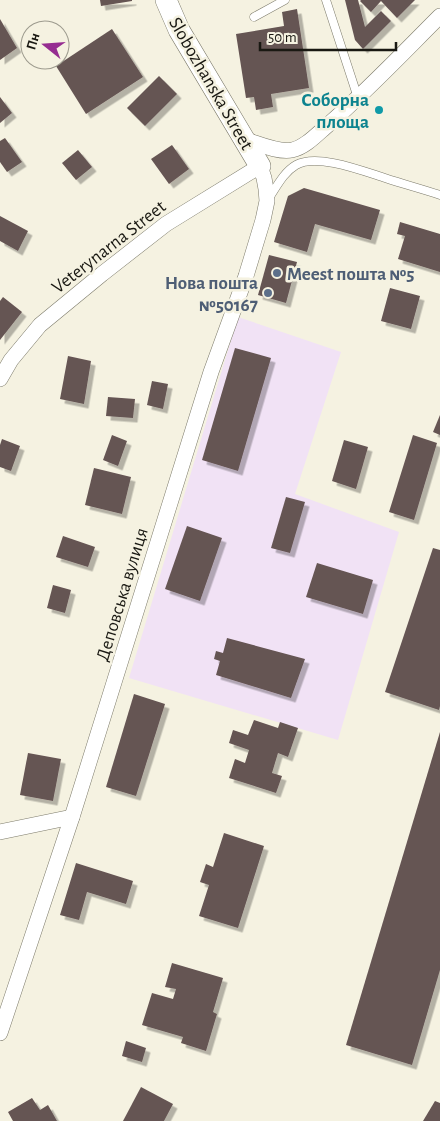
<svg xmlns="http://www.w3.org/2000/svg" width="440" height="1121" font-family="'Alegreya Sans',sans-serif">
<defs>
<filter id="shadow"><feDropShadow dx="4.5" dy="4.5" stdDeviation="0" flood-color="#0004"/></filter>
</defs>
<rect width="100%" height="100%" fill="#f5f2e1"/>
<path fill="#f1e2f5" d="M238,317L341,352L295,494L399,532L338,740L129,678Z"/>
<g fill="#655453" filter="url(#shadow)">
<path d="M100,0H132V1L101,6Z"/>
<path d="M345,0H358L365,27L381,11L391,21L363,49L355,40Z"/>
<path d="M361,0H415L397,18L381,1L371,12L360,1Z"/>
<path d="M297,9L309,88L271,94L273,107L256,110L254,97L246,98L236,34L284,26L282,12Z"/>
<path d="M0,19L17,48L0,60Z"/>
<path d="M112,29L143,77L86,114L56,66Z"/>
<path d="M159,76L177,94L145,126L127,108Z"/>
<path d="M0,97L12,113L0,123Z"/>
<path d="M5,138L22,162L7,172L0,162V141Z"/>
<path d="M172,145L189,169L169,184L151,159Z"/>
<path d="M78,150L92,167L76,180L62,163Z"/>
<path d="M304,188L380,210L371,240L315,224L307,252L274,242L288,196Z"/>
<path d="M0,216L28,231L18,251L0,241Z"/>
<path d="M400,222L440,234V272L398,259L405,236L397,234Z"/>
<path d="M269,255L297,262L286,303L258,295Z"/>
<path d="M390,288L420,296L411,329L381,321Z"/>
<path d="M3,297L22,312L0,340V301Z"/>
<path d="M235,348L271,358L238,471L202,460Z"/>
<path d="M68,356L91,361L84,404L60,399Z"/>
<path d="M152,381L168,384L163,409L147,405Z"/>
<path d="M108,397L135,399L133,418L106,416Z"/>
<path d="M440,415V435L433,432Z"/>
<path d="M112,435L127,441L118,466L103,460Z"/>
<path d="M413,435L437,443L414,520L389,512Z"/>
<path d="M2,439L20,446L11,471L0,467V445Z"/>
<path d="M344,440L368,447L356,489L332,481Z"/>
<path d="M94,468L131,477L122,514L85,505Z"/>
<path d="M286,497L305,502L290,553L271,548Z"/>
<path d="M187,526L222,538L200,601L165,589Z"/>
<path d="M63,536L95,547L88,567L56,557Z"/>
<path d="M433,548L440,550V706L439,710L385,692Z"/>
<path d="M317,563L373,580L363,614L306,597Z"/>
<path d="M53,585L71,590L65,613L47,608Z"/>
<path d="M227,638L305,659L291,698L216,675L220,661L214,659L216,651L223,653Z"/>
<path d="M134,694L165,704L136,796L106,787Z"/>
<path d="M254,720L278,728L280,722L298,728L288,757L278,753L272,773L282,776L276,793L229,778L235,759L245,763L249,750L229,743L233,730L248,735Z"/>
<path d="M440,732V970L412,1065L346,1045Z"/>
<path d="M28,753L61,759L53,801L20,795Z"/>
<path d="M224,833L264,846L238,928L199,916L209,885L200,882L206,864L213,867Z"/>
<path d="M76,863L133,881L126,904L87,892L79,920L60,915Z"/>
<path d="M172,963L223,978L213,1012L217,1014L206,1051L181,1043L183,1037L142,1025L152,993L173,999L176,989L165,987Z"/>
<path d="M126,1041L146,1048L142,1062L122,1056Z"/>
<path d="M141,1087L173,1104L164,1121H123Z"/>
<path d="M32,1098L40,1110L48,1105L57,1121H13L8,1112Z"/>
<path d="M435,1101L440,1103V1121H423Z"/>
</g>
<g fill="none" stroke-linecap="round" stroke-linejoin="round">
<defs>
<g id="lane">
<path d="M326,0L358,98"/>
<path d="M254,17L285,0"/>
<path d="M269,198C277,186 284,172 296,165C317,153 363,171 385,178C403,184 422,189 440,195"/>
</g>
<g id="street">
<path d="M243,139C257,143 278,153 292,150C306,147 318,133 329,124C368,90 403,53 440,16"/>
<path d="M0,379L11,360L40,325L102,274L166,224L260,166L264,178L266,189L267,201L263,220L246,276L211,372L72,817L0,1033"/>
<path d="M0,832L72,817"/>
</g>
<path id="secondary" d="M166,0L179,30L260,166"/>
</defs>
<use href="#lane" stroke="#7d7b6b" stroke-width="9"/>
<use href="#street" stroke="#7d7b6b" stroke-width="16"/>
<use href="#secondary" stroke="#7d7b6b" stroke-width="22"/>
<use href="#lane" stroke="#fff" stroke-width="8"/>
<use href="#street" stroke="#fff" stroke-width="15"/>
<use href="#secondary" stroke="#fff" stroke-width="21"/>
</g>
<circle fill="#0f9aa8" stroke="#f5f2e1" stroke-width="2" cx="379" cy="110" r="5"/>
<g fill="#5c6f8a" stroke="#f5f2e1" stroke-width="2">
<circle cx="277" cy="273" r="5"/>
<circle cx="268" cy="293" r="5"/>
</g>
<g text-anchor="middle" stroke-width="5" stroke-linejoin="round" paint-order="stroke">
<g font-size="19" fill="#191812" stroke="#f5f2e1">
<text transform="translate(212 83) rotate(60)" y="7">Slobozhanska Street</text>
<text transform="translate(108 246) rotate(-38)" y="7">Veterynarna Street</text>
<text transform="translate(121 594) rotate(-73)" y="7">Деповська вулиця</text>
</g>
<g font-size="19" font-weight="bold" fill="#0d838f" stroke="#f5f2e1" text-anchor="end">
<text x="369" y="106">Соборна<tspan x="369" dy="22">площа</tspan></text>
</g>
<g font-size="19" font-weight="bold" fill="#4e5e75" stroke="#f5f2e1" text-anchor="start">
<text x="287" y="280">Meest пошта №5</text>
<text x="258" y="289" text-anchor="end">Нова пошта<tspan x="258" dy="22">№50167</tspan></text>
</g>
</g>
<g transform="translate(45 45) rotate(287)"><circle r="24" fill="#f5f2e1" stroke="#9d9b8e"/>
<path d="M0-4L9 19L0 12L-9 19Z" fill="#962d91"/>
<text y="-8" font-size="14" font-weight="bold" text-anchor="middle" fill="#191812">Пн</text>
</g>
<path d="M260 42v8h136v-8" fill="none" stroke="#191812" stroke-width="2.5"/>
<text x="268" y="42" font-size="15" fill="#191812" stroke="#f5f2e1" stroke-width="4" paint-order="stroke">50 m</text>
</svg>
